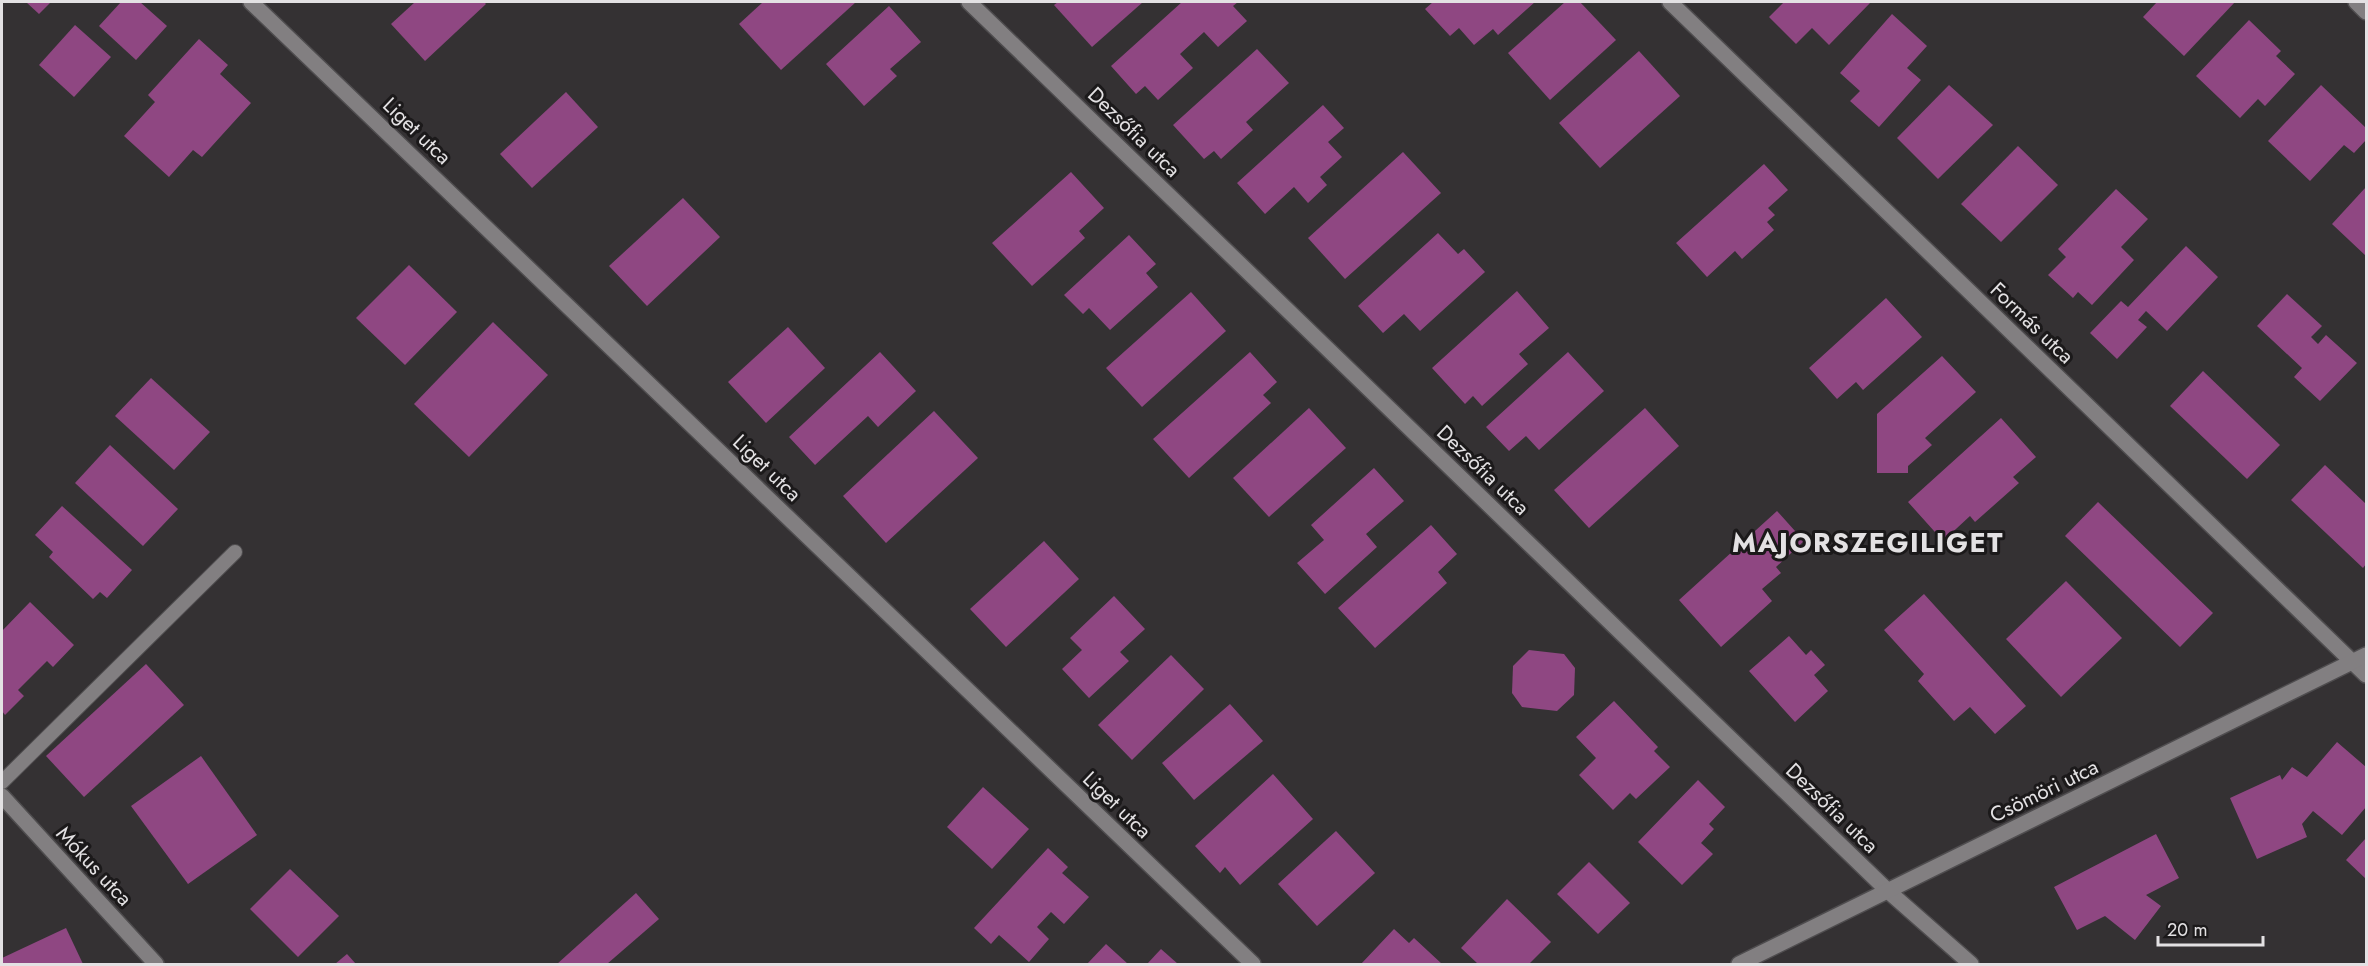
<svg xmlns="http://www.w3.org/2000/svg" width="2368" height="966" font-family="Jost,sans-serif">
<rect width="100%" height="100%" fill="#343133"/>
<g fill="#8f4782">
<path d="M26,2H51L39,14Z"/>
<path d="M121,2H140L167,26L136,60L99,26Z"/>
<path d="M415,2H484L486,4L425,61L391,24Z"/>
<path d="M763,2H856L781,70L739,24Z"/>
<path d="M1058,2H1143L1092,47L1054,5Z"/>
<path d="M1182,2H1238L1233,6L1247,21L1218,47L1204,32L1180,54L1193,68L1158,100L1145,86L1136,94L1111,66Z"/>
<path d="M1433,2H1535L1498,35L1493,29L1474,45L1459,28L1450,36L1425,9Z"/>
<path d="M1565,2H1580L1616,40L1550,100L1508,53Z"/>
<path d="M1784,2H1871L1829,45L1812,28L1796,44L1769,17Z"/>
<path d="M2157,2H2235L2184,56L2143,17Z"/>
<path d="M889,6L921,42L890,69L897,76L864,106L826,64Z"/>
<path d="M1892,14L1927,46L1907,68L1921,80L1879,127L1850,101L1860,91L1840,73Z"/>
<path d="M2249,20L2281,51L2276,56L2295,74L2265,106L2258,99L2240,118L2196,76Z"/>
<path d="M75,25L111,57L74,97L39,65Z"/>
<path d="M199,39L228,65L220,74L251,103L202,157L193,150L169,177L124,136L155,102L148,95Z"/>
<path d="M1257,49L1289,83L1246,122L1253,130L1221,159L1214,151L1204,159L1173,125Z"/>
<path d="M1639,51L1680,96L1600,168L1559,123Z"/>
<path d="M1949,85L1993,125L1938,179L1897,138Z"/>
<path d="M2321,85L2366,128V140L2354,153L2344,145L2310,181L2268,141Z"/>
<path d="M566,92L598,127L532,188L500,154Z"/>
<path d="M1323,105L1344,128L1328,142L1342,157L1320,177L1327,185L1308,203L1294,187L1265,214L1237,183Z"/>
<path d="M2018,146L2058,185L2001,242L1961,204Z"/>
<path d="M1403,152L1441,193L1345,279L1308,238Z"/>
<path d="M1764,164L1788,190L1768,208L1775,215L1767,222L1774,230L1742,259L1735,251L1707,277L1676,243Z"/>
<path d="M1071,172L1104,208L1079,231L1085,238L1032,286L992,243Z"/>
<path d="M2366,187V256L2332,224Z"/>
<path d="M2116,189L2148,219L2121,247L2134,260L2092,305L2078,292L2073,298L2048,275L2066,257L2058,249Z"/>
<path d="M683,198L720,237L647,306L609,266Z"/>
<path d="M1438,233L1458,254L1464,249L1485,272L1420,331L1404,314L1383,333L1358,306Z"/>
<path d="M1129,235L1156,264L1146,273L1158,287L1110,330L1089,308L1083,314L1064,295Z"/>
<path d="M2186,246L2218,277L2167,331L2146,311L2138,320L2147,327L2117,359L2090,333L2121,301L2128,307Z"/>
<path d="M409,265L457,312L405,365L356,318Z"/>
<path d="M1517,291L1549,328L1519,354L1528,364L1482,406L1473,396L1465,404L1432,368Z"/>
<path d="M1191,292L1226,331L1142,407L1106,368Z"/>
<path d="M2287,294L2322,326L2311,337L2318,344L2326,335L2357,363L2320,401L2294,377L2302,368L2257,326Z"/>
<path d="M1886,298L1922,337L1863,390L1856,382L1837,399L1809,368Z"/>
<path d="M493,322L548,375L469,457L414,404Z"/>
<path d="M788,327L825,368L766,423L728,382Z"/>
<path d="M880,352L916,391L878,427L868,416L815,465L789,437Z"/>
<path d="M1250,352L1277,382L1263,395L1271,403L1189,478L1153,439Z"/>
<path d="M1568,352L1604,391L1539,450L1526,436L1509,451L1486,427Z"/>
<path d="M1942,356L1976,392L1925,438L1932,445L1908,466V473H1877V414Z"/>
<path d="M2203,371L2280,445L2247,479L2170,406Z"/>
<path d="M151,378L210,432L174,470L115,416Z"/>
<path d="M1309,408L1346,448L1269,517L1233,478Z"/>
<path d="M1645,408L1679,446L1589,528L1554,490Z"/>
<path d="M934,411L978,458L886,543L843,496Z"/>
<path d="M2001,418L2036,457L2013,477L2019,483L1975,522L1970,516L1943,541L1908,502Z"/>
<path d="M110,445L178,509L143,546L75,483Z"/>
<path d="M2325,465L2366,504V564L2363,568L2291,500Z"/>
<path d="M1374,468L1404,501L1366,534L1377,547L1325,594L1297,563L1324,540L1311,525Z"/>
<path d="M2098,502L2213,613L2180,647L2065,536Z"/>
<path d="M62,506L132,570L107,598L100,592L93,599L49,557L53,552L35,535Z"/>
<path d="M1777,511L1804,541L1776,567L1781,573L1762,589L1772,601L1721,647L1679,600Z"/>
<path d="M1431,525L1457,554L1438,572L1447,583L1375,648L1338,608Z"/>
<path d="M1044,541L1079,579L1006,647L970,609Z"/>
<path d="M2066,581L2122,638L2061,697L2006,639Z"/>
<path d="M1924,594L2026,706L1995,734L1970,707L1954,721L1918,681L1924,674L1884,630Z"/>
<path d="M1114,596L1145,629L1120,652L1129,661L1089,698L1062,669L1082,650L1070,638Z"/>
<path d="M30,602L74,645L53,667L47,661L18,690L24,696L5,715L2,711V631Z"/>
<path d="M1789,636L1806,655L1811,650L1825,665L1814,675L1828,691L1795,722L1749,671Z"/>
<path d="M1529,650L1564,654L1575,668L1574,695L1557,711L1522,707L1512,693L1513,666Z"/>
<path d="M1171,655L1204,689L1132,760L1098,725Z"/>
<path d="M146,664L184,705L84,797L46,756Z"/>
<path d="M1614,701L1658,747L1654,751L1670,767L1636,799L1630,793L1613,810L1579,775L1596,758L1576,737Z"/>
<path d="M1230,704L1263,741L1194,800L1162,763Z"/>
<path d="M2337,742L2366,767V807L2342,835L2313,811L2302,824L2307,837L2257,859L2230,798L2280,775L2282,780L2292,767L2307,777Z"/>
<path d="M201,756L257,835L188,884L131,806Z"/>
<path d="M1273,774L1313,819L1240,885L1225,867L1220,873L1195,846Z"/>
<path d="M1698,780L1725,807L1709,824L1714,829L1701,843L1713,854L1682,885L1638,842Z"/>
<path d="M983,787L1029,829L992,869L947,827Z"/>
<path d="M1336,831L1375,873L1317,926L1278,884Z"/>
<path d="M2156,834L2179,878L2146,895L2161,906L2135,940L2105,916L2077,930L2054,887Z"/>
<path d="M2366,838V879L2346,860Z"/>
<path d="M1048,848L1068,867L1062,873L1089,897L1064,924L1051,912L1037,927L1049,939L1029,962L999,935L991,944L974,928Z"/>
<path d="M1589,862L1630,903L1598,934L1557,894Z"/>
<path d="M290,869L339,916L298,957L250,909Z"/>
<path d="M636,893L659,919L607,964H557Z"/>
<path d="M1507,899L1551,942L1529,964H1478L1461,948Z"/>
<path d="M66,928L83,964H2V958Z"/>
<path d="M1394,929L1409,943L1414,938L1442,964H1361Z"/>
<path d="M1106,944L1128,964H1087Z"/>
<path d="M1161,949L1178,964H1147Z"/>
<path d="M347,954L356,964H335Z"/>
</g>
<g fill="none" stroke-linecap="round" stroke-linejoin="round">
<defs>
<path id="service" d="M2,782L235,552"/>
<g id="minor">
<path d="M251,2L1253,964"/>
<path d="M969,2L1888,891L1971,964"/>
<path d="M1670,2L2366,675"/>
<path d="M2356,2L2366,12"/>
<path d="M2,796L156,964"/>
<path d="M1739,964L2366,655"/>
</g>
</defs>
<use href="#service" stroke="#4f4d4f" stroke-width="16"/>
<use href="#minor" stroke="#4f4d4f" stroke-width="18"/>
<use href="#service" stroke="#827f81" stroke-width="14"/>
<use href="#minor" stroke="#827f81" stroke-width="15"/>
</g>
<g text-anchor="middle" stroke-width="6" stroke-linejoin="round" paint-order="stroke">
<g font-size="21" fill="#e3e1e3" stroke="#1b191a">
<text transform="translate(417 131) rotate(44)" y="7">Liget utca</text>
<text transform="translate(1134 132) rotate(44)" y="7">Dezsőfia utca</text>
<text transform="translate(2032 323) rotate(44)" y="7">Formás utca</text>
<text transform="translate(767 468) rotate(44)" y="7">Liget utca</text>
<text transform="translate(1483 470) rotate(44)" y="7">Dezsőfia utca</text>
<text transform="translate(2044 791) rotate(-26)" y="7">Csömöri utca</text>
<text transform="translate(1117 805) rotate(44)" y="7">Liget utca</text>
<text transform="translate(1832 808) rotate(44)" y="7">Dezsőfia utca</text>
<text transform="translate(94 866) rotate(47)" y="7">Mókus utca</text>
</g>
<g font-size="27" font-weight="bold" letter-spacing="1.5" fill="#e3e1e3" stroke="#1b191a">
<text x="1868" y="552">MAJORSZEGILIGET</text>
</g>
</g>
<rect width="2368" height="966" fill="none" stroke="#e3e1e3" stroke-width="6"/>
<path d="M2158 936v9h105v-9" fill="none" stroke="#e3e1e3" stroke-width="3"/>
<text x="2167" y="936" font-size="18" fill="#e3e1e3" stroke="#1b191a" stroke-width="4.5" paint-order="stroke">20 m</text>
</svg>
